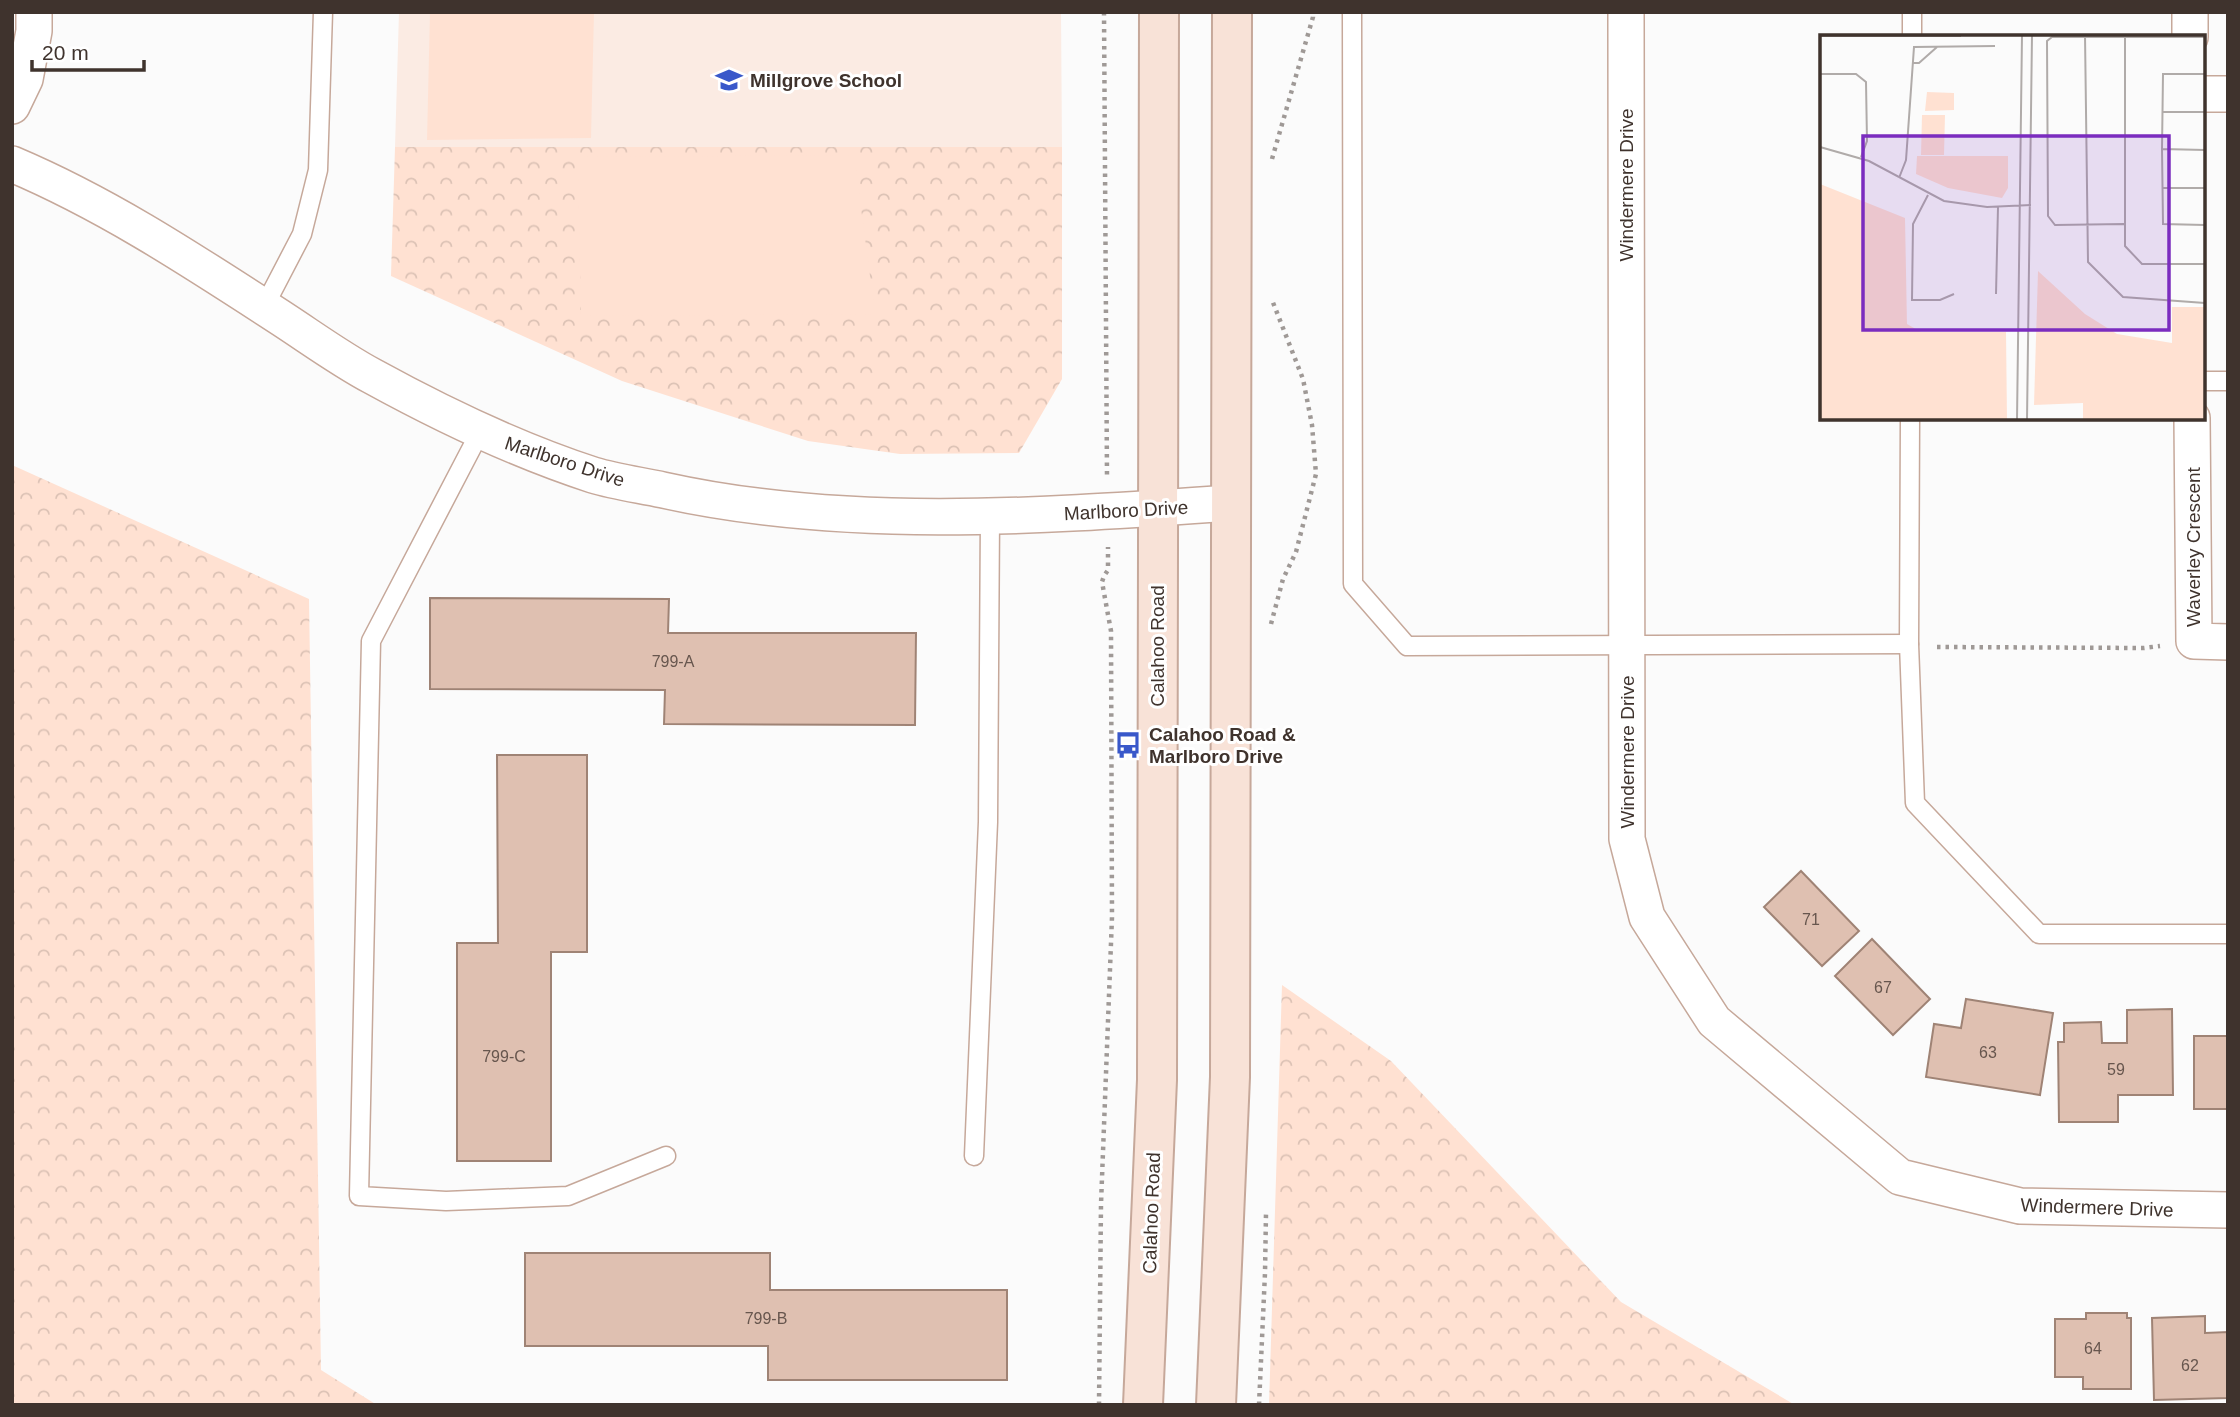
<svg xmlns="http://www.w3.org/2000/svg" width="2240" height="1417" font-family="Arial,sans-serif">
<defs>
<pattern id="forest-crowns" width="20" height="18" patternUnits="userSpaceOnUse" patternTransform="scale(1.75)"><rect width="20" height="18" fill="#ffe1d2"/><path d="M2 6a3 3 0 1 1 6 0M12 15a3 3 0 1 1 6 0" fill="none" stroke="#dcc2b5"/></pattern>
</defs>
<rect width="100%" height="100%" fill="#fbfbfb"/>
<path fill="#fbebe3" d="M399,12H1061L1062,147H395Z"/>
<g fill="url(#forest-crowns)">
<path d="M395,147H1062V379L1019,453L900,454L808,441L622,381L391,276Z"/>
<path d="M12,465L309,599L321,1370L377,1405H12Z"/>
<path d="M1282,985L1391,1061L1621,1302L1795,1405H1269Z"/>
</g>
<g fill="#ffe1d2">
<path d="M430,12H594L591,138L427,140Z"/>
<path d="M854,155L875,314L581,316L578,157Z"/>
</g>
<g fill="#dfc0b1" stroke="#9f8375" stroke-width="2">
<path d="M430,598L669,599L668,633H916L915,725L664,724L665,690L430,689Z"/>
<path d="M497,755H587V952H551V1161H457V943H498Z"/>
<path d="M1801,871L1859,931L1822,966L1764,907Z"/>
<path d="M1872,939L1930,999L1893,1035L1835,976Z"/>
<path d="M1966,999L2053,1013L2040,1095L1926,1077L1934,1024L1961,1028Z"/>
<path d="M2172,1009L2173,1095H2118V1122H2059L2058,1042H2064V1023L2101,1022L2102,1043H2127V1010Z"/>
<rect x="2194" y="1036" width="34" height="73"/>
<path d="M525,1253H770V1290H1007V1380H768V1346H525Z"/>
<path d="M2086,1313H2127V1318H2131V1389H2083V1377H2055V1319H2086Z"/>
<path d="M2205,1316V1333L2228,1332V1398L2154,1400L2152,1318Z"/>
</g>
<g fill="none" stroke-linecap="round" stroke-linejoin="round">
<defs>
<g id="service">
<path d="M1352,12L1353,584L1407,646L1909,644"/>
<path d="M1912,37V12"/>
<path d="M264,307L302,234L318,170L323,12"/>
<path d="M2203,381H2228"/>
<path d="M1910,418L1909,644L1915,803L2039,934H2228"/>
<path d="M480,432L371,641L359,1196L446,1201L568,1196L666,1156"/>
<path d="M974,1156L988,822L990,515"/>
</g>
<g id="minor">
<path d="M1626,12L1627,839L1647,917L1714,1021L1900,1177L2020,1206L2228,1210"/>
<path d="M2190,37V12"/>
<path d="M2203,94H2228"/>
<path d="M12,106L25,79L34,31V12"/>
<path d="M12,164C109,205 196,263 284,320C313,339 342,360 372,376C443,415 516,450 593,475C616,482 640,485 663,490C848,531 1043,516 1230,503"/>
<path d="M2192,418L2194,641L2228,642"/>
</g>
<g id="secondary">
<path d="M1143,1405L1157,1080L1159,12"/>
<path d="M1216,1405L1230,1077L1232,12"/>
</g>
</defs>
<use href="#service" stroke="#c6a89a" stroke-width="21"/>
<use href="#minor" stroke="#c6a89a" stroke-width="38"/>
<use href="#secondary" stroke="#c6a89a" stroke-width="42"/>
<g stroke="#9f9996" stroke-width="4.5" stroke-dasharray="3.5 5" stroke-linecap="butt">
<path d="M1104,12L1107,476"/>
<path d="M1272,159L1313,17V12"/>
<path d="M1271,624L1283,579L1296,552L1316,474L1312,425L1303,379L1272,300"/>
<path d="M1937,647L2144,648L2160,646"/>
<path d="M1099,1405L1101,1204L1112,917L1111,631L1102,582L1104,576L1108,570V547"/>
<path d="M1259,1405L1265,1273L1266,1213"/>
</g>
<use href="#service" stroke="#fff" stroke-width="18"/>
<use href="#minor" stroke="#fff" stroke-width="35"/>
<use href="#secondary" stroke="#f8e2d7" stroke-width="38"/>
</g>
<defs>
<symbol id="school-bare" viewBox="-9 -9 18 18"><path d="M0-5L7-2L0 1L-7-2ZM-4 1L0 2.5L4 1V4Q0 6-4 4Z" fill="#3958ca" stroke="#fff" stroke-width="2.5" paint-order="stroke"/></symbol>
<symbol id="bus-bare" viewBox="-9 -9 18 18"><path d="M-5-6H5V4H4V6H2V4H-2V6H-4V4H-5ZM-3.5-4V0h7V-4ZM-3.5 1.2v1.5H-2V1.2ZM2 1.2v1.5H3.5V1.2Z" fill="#3958ca" stroke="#fff" stroke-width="2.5" paint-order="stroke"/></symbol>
</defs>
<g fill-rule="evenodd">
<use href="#school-bare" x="710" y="61" width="38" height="38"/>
<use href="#bus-bare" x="1109" y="726" width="38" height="38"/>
</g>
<g text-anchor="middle" stroke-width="6" stroke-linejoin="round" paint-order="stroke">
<g font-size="16" fill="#67564e">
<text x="673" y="667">799-A</text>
<text x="1811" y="925">71</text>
<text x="1883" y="993">67</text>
<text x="1988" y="1058">63</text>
<text x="504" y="1062">799-C</text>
<text x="2116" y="1075">59</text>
<text x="766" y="1324">799-B</text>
<text x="2093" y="1354">64</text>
<text x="2190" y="1371">62</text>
</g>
<g font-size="19" font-weight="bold" fill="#3f332d" stroke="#fff" text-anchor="start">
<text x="750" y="87">Millgrove School</text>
<text x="1149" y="741">Calahoo Road &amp;<tspan x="1149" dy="22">Marlboro Drive</tspan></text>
</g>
<g font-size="19" fill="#3f332d" stroke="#fff">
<text transform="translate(1626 185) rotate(-90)" y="7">Windermere Drive</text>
<text transform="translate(565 461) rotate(18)" y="7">Marlboro Drive</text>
<text transform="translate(1126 510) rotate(-3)" y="7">Marlboro Drive</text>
<text transform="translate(2193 547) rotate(-90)" y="7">Waverley Crescent</text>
<text transform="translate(1157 646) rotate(-90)" y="7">Calahoo Road</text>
<text transform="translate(1627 752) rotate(-90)" y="7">Windermere Drive</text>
<text transform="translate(2097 1207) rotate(2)" y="7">Windermere Drive</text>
<text transform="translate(1151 1213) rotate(-88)" y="7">Calahoo Road</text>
</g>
</g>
<g transform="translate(1820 35)">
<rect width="385" height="385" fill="#fbfbfb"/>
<path d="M107,57L134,58V75L105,76ZM97,121H188V153L182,163L128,153L96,139ZM0,149L85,183L87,289L101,297H186L187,385H0ZM218,236L265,279L297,299L352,308V272H385V385H263V368L214,370Z" fill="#ffe1d2"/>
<path d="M102,80H125L124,120H101ZM159,122L162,144H122V123Z" fill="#ffe1d2"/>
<path fill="none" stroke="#b0aba9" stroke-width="2" d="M265,0L268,227L303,262L385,268M0,1H141M305,2V211L322,229H385M93,28H99L117,12M0,39H36L46,47L47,106L41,122M385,39H343L342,114L343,189L385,190M343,77H385M0,112L49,126L124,166L167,172L211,170M342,114L385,115M79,143L86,125L94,12L175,11M343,153H385M108,160L93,189L92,265H120L134,259M304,189L235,190L228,181L227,6L232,2H385M176,259L178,172M197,385L202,0M207,385L212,0"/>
<path fill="#7b2cbf" fill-opacity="0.15" stroke="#7b2cbf" stroke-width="3.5" d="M43,101H349V295H43Z"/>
<rect width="385" height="385" fill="none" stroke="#3f332d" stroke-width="3.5"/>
</g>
<rect width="2240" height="1417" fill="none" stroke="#3f332d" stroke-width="28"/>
<path d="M32 60v10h112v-10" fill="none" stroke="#3f332d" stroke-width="3.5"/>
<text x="42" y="60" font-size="21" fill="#3f332d" stroke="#ffffff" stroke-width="5" paint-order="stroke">20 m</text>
</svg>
